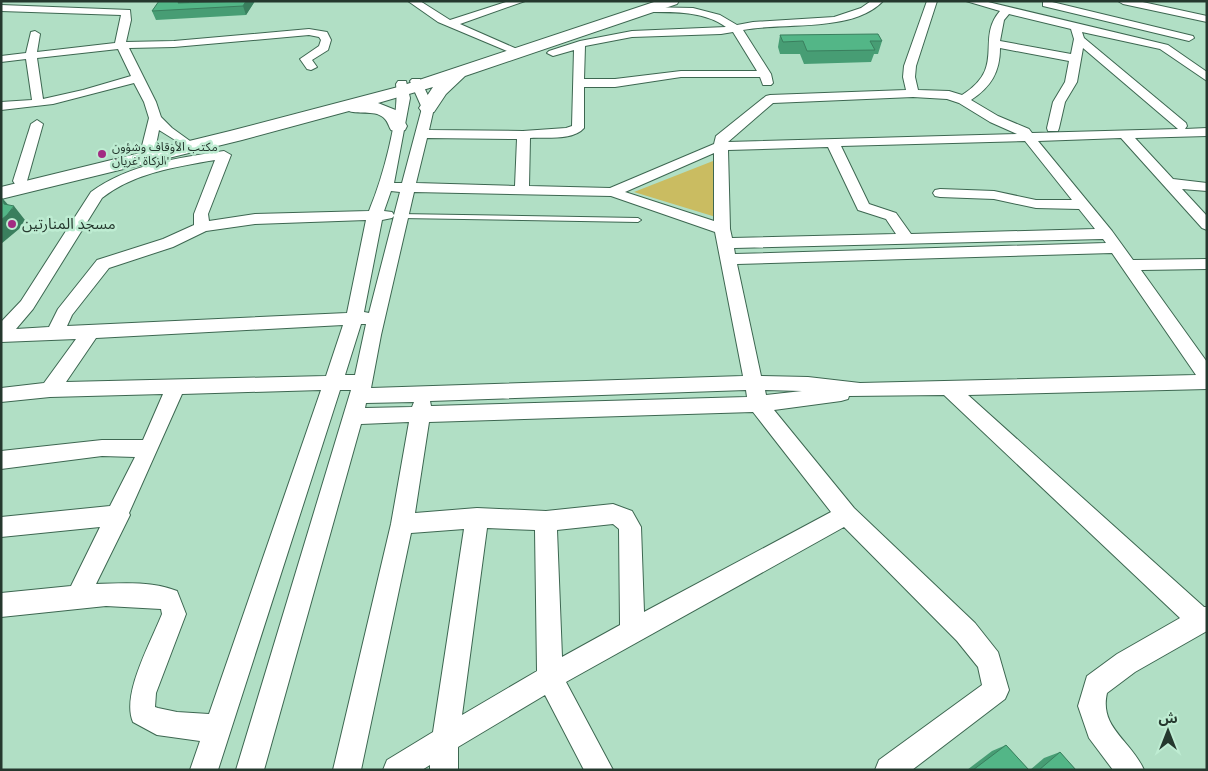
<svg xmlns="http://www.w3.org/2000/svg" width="1208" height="771" font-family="Figtree,'Noto Sans Arabic',sans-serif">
<rect width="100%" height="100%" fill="#b1dfc5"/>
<path fill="#cabc61" d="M713,161L719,218L634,192Z"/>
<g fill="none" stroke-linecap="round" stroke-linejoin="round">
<defs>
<path id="lane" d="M399,214L638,218L641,220L638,222L401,218L398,216Z"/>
<g id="street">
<path d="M408,1H420L450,20L509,1H525L460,24L517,49L511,52L507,51L438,22Z"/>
<path d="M871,1H883C853,33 783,22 743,30L771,74L773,83L771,85H763L760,77H681L615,87H584V128C573,141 545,137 530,138L529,186L610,188L714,144L716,136L766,96L770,95L906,90L903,77L904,66L927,1H937L916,66L915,77L918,90L949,91L962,95C1007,67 975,40 1000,11L966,1H984L1168,45L1207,72V81L1160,49L1082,32L1084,38L1186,123L1187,126L1185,129L1207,128V136L1135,138L1173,179L1207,183V191L1182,189L1207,216V230L1202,228L1121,138L1038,141L1112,231L1133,260L1207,259V269L1141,270L1207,362V389L968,395L1204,607H1207V631L1135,672L1107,693C1099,728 1131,740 1144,770H1113L1089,738L1078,706L1087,676L1117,654L1180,618L944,395L849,396L848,399L841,401L774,410L854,508L975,623L998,652L1009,690L1005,699L912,770H875L879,760L982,685L978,667L957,641L844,527L566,682L613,770H584L545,695L458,747V770H430V765L422,770H383L387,760L433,732L464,529L411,533L361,770H333L391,524L409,422L361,424L264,770H236L351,390H340L218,770H190L200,741L157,735L133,722C121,695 151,642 162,614L161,609L106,606L1,617V593L71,586L100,527L1,537V517L110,506L135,457L102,456L1,469V451L102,440H143L163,394L50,397L1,402V388L44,383L76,339L1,342V322L21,301L91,192C129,164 178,158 224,151L231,155L208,214L209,221L255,214L369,211C382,180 400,117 396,84L398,81H406L410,98L394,183H402L422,108L410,81L412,79H420L434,108L429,130L523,131L566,128L572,126L574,50L553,56L547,53L549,51L580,41L632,31L726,27C704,11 674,12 648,12L644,11V7L693,8L720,15L737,25L753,22L834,17L861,8ZM1009,14L1071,29L1074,39L1071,54L1000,41L1004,20ZM733,32L757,71H681L615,79H584L585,46L632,37L721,34ZM1000,48L1069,61L1065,82L1053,102L1047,128L1048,131H1058L1059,128L1065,102L1077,82L1083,48L1178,129L1032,133L1029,129L998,116L971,100C991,87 1000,72 1000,48ZM913,97L947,99L959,103L990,122L1017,134L728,142L773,103ZM427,138L517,139L515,186L416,183ZM1025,141L1072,200H1036L994,191L940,189L935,190L933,193L935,196L940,197L994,199L1036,208L1079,209L1095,229L911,234L896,213L869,204L841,146ZM828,147L858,210L886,219L896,234L732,238L730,229L728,150ZM714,153V221L625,192ZM215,160L194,214V225L163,239L97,260L58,309L49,327L16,329L33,309L102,198C134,173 175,167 215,160ZM391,191L400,192L394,215L392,212L384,211ZM414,192L611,196L715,232L743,376L371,388L381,335ZM394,216L369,313L364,312L382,220L392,218ZM366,220L347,313L67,326L72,315L109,268L173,247L206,231L255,224ZM1103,239L1106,243L735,254L734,248ZM1112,253L1196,375L860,383L808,377L761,376L737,264ZM361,324H366L355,375H345ZM343,325L326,376L66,382L96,338ZM321,390L209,714L177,712L158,708L155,707L156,693L186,614L177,591C153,581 122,583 96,584L130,515L129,513L182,394ZM746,390L747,397L431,406L430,401ZM765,390L802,391L766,395ZM414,402L412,407L365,408L366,403ZM753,412L831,512L644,612L641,527L632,511L613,504L546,511L477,508L415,513L429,422ZM613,524L619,529L620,625L562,657L557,530ZM487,528L535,530L537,671L462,715Z"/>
<path d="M1048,1L1193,36L1194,38L1189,41L1043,6V2Z"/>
<path d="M1118,1H1138L1207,16V22L1123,4Z"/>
<path d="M1,5L130,10L131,20L126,42L174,41L309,29L327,32L331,40L328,50L312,60L317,67L311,70L307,69L300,59L319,46L321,40L319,37L309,35L174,47L129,48L156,102L161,117L172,128L190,141L183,145L159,130L155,150L148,154L141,150L149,118L144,102L134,83L53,104L1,110V102L32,100L26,59L1,62V56L26,53L31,32L35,31L40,34L37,52L115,43L121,15L1,11ZM118,49L131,76L83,90L43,99L37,58Z"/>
<path d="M37,120L43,124L27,181L25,184H15L13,181L31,124Z"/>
</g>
<path id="primary" d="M657,1H679L677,4L465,76L446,94L434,112L428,113L422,112L419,108L433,87L378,103L398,111L407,126L405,130L398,132L391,130C389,127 388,122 385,119C376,109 360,115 349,111L242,140L1,199V187L230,131L398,87Z"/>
</defs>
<use href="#lane" stroke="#3d6751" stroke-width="2"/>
<use href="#street" stroke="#3d6751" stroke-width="2"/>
<use href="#primary" stroke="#3d6751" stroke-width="2"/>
<use href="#lane" fill="#fff" fill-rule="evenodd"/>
<use href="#street" fill="#fff" fill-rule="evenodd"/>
<use href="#primary" fill="#fff" fill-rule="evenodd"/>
</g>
<g fill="#479d74">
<path d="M159,1H190L189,3L255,1L246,15L156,20L152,11Z"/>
<path d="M780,35L882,41L878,54H874L871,62L804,64L800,54H780L778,47Z"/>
<path d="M1006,745L1029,770H967L992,751Z"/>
<path d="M1060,752L1076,770H1030L1044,758Z"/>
</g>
<g fill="#3a7f5e">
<path d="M179,1H190L184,9L178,3Z"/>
<path d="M246,1H255L246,15L243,6Z"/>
<path d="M3,199L12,209L14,206L25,220L19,229L1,244V220L4,204Z"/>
</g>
<g fill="#53b687" stroke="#3a7f5e">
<path d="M159,1H179L178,3L246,1L243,6L152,11Z"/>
<path d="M878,34L882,41H870L875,50L807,51L803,41L783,42L780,35Z"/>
<path d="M1,199H3L4,204L14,206L7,215L1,220Z"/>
<path d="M1006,745L1029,770H973Z"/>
<path d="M1060,752L1076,770H1039Z"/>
</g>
<g fill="#a22b82" stroke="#beecd2" stroke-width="2">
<circle cx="102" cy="154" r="5"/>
<circle cx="12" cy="224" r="5"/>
</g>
<g text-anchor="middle" stroke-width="5" stroke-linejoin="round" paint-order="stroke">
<g font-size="12" fill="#25382e" stroke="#beecd2" text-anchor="start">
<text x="112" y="151">مكتب الأوقاف وشؤون<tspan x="112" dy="14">الزكاة 'غريان'</tspan></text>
</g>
<g font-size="15" fill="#25382e" stroke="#beecd2" text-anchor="start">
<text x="22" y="229">مسجد المنارتين</text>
</g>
</g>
<rect width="1208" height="771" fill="none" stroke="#25382e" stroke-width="5"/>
<g transform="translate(1168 731)" stroke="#beecd2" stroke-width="4" paint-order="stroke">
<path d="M0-4L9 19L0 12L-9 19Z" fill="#25382e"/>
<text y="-8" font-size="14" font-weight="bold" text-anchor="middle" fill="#25382e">ش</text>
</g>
</svg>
